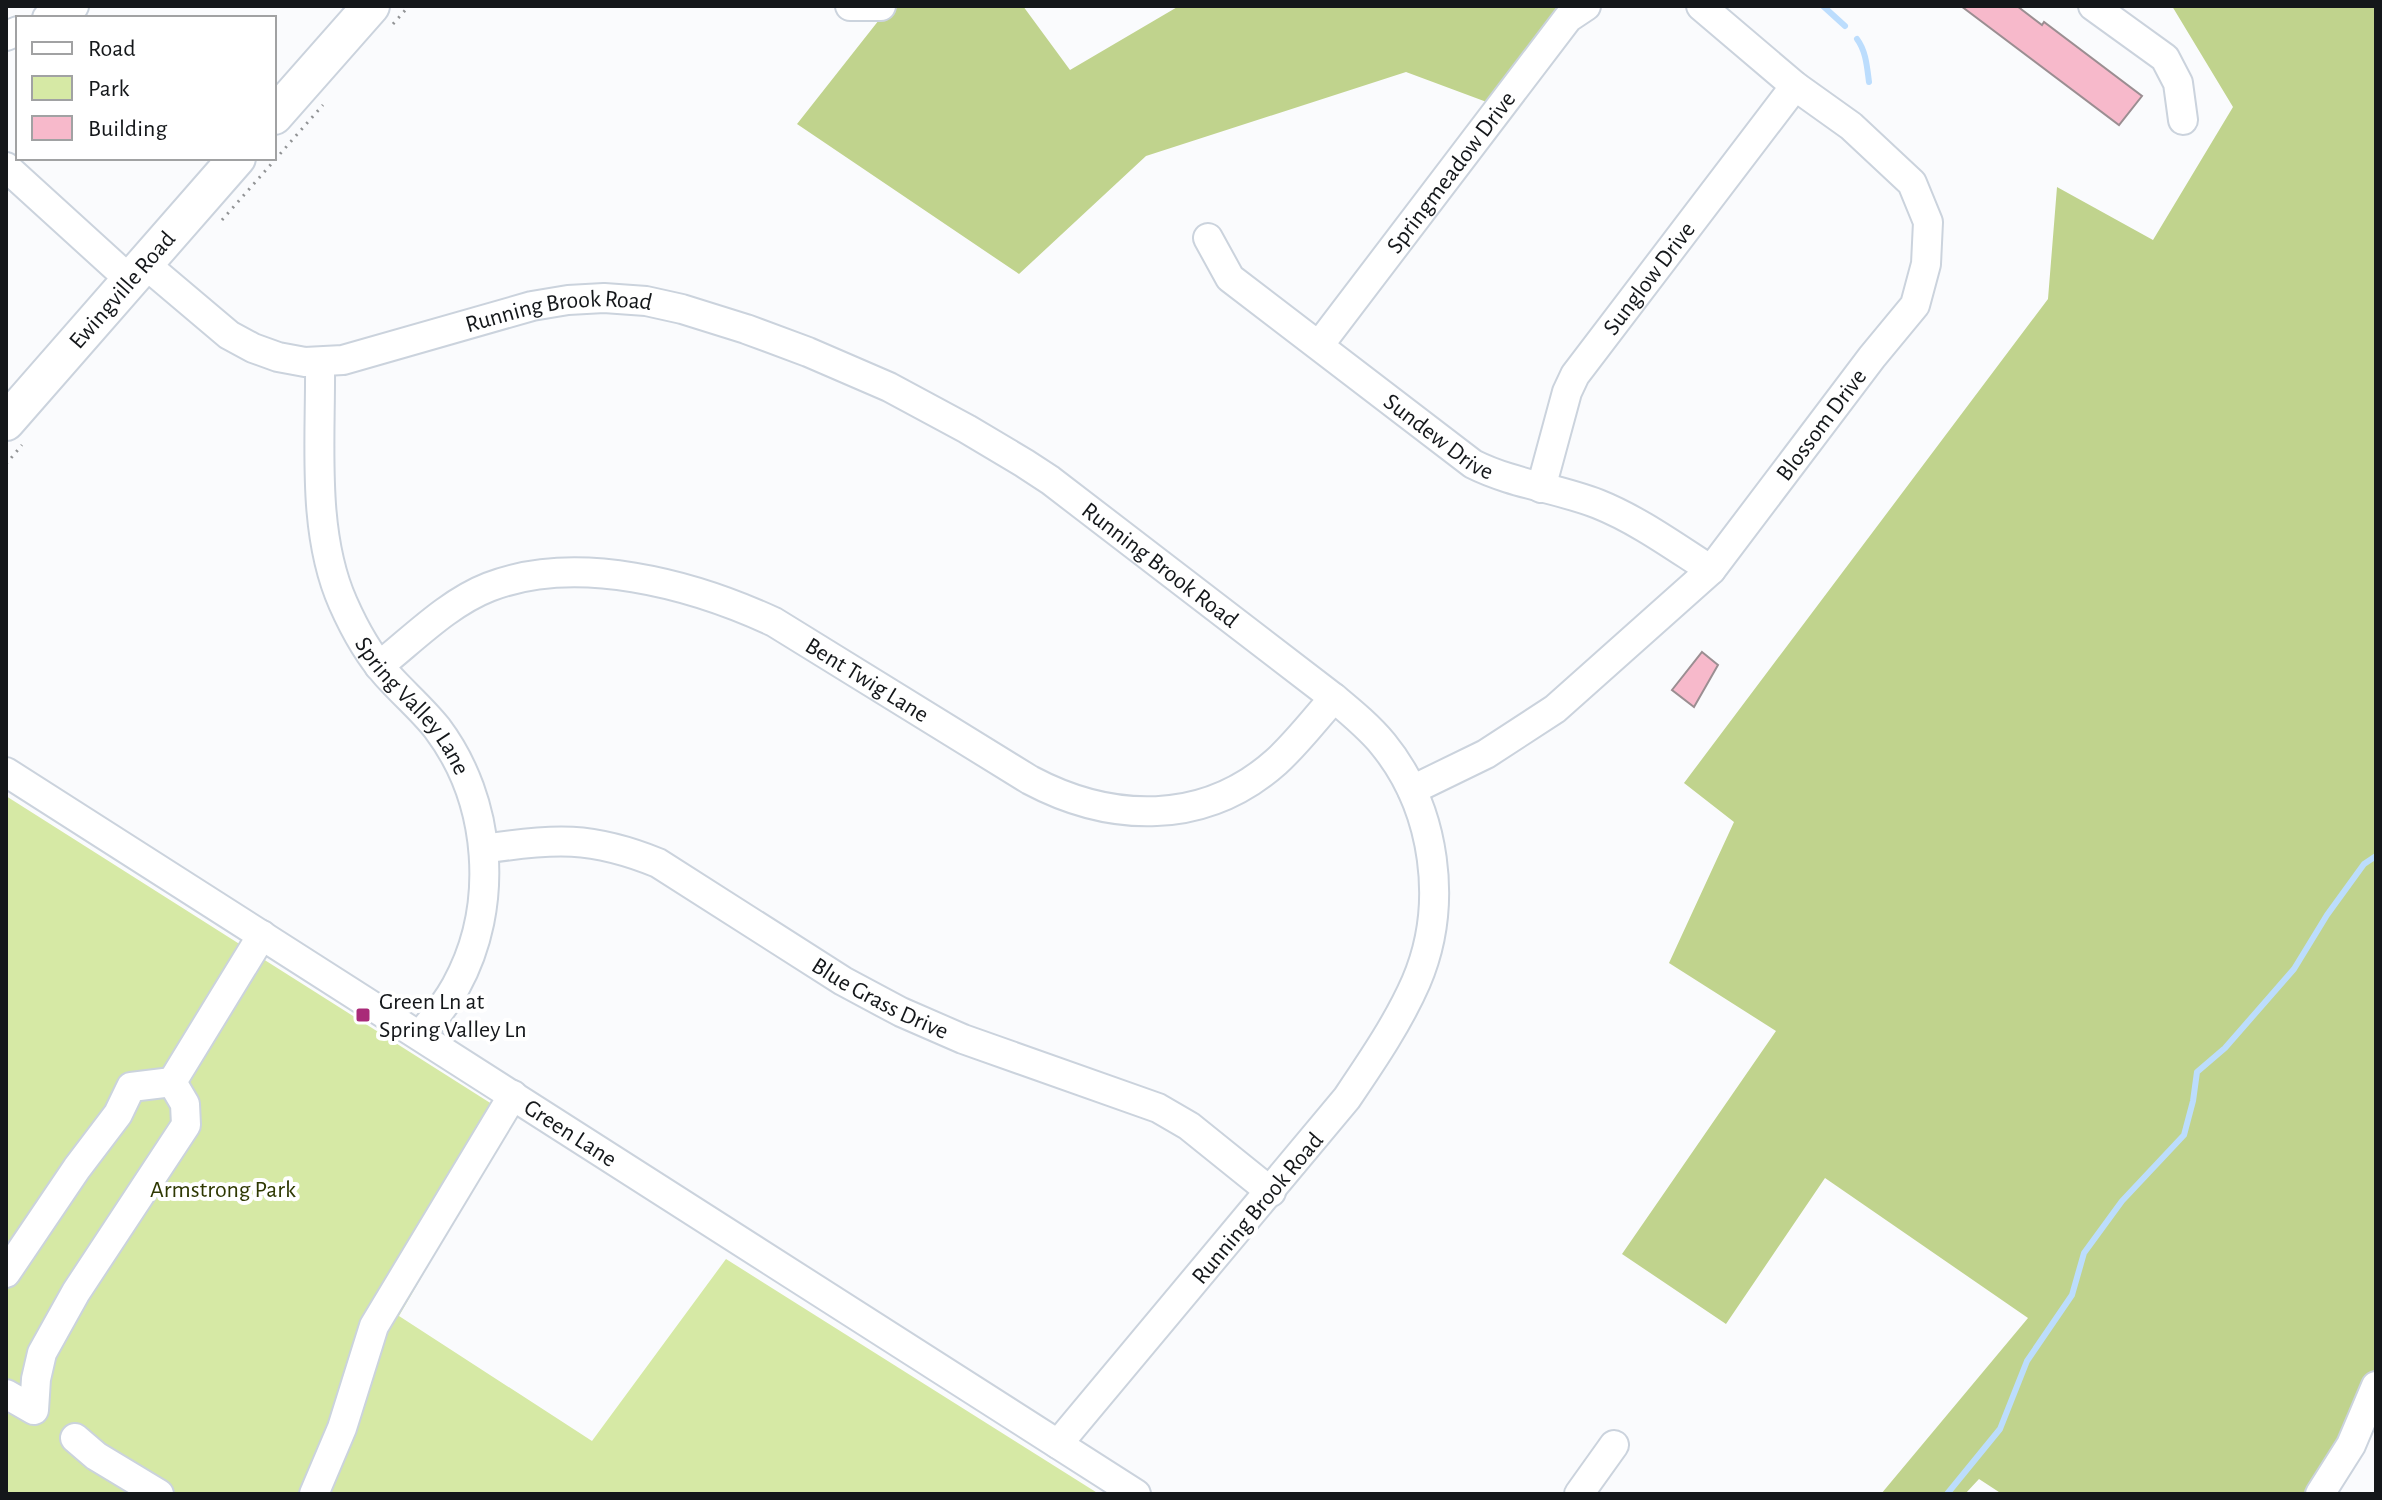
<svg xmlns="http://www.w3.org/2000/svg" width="2382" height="1500" font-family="'Alegreya Sans',sans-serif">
<rect width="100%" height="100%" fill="#fafbfd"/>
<path fill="#d6e9a5" d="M6,796L514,1118L399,1316L592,1441L726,1259L1099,1494H6Z"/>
<g fill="#c0d38d">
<path d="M890,6H1023L1070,70L1179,6H1578L1492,104L1406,72L1146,156L1019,274L797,124Z"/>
<path d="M2172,6H2376V1387L2315,1494H2002L1979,1479L1965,1494H1881L2028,1318L1825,1178L1726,1324L1622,1254L1776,1031L1669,963L1734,822L1684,783L2048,299L2057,187L2153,240L2233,107Z"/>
</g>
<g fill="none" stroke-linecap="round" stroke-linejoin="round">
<g stroke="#bcddfd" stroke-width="6">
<path d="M1823,6L1845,26"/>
<path d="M1857,39C1866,51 1867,67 1869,82"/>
<path d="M1947,1494L2000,1429L2027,1361L2072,1295L2084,1253L2122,1201L2184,1135L2193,1101L2197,1072L2225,1048L2294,969L2327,915L2364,864L2376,856"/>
</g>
</g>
<g fill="#f7b9cb" stroke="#9b8e92" stroke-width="2">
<path d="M1961,6H2017L2042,25L2044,22L2142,96L2119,125Z"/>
<path d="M1702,652L1718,665L1694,707L1672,690Z"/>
</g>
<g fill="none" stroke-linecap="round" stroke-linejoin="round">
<defs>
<g id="minor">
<path d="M850,6H881"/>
<path d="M2093,6L2165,58L2178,83L2183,120"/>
<path d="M47,18L74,6"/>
<path d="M6,36L18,31"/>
<path d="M6,167L130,280"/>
<path id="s1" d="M1208,238L1230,278L1473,464C1513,484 1557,488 1598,504C1638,520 1675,547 1711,570"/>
<path id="s2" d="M145,264L229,335L253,348L278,357L305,362L343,360L532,306L568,300L604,298L646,301L682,309L746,329L808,352L889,387L967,429L1024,463L1050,480L1334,698C1352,713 1369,727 1383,744C1436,809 1449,905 1416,982C1398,1023 1372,1061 1347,1098L1058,1444"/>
<path id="s3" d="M1320,344L1568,18L1586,6"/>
<path id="s4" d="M320,363C321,440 311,531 343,603C354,628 368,654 387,675C403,693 422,709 437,728C492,801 500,906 456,986C446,1004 433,1020 420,1035"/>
<path id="s5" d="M1541,488L1567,392L1575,375L1795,86"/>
<path id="s6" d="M379,666C413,639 448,603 489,587C577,553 692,584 774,622L1030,780C1111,823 1204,826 1276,762C1297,743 1315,719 1334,698"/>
<path id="s7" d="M6,772L1136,1494"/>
<path id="s8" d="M1412,790L1486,754L1555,709L1711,570L1872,357L1915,305L1926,264L1928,222L1912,183L1851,126L1795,86L1701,6"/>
<path id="s9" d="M484,849C553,838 592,836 658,863L843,981L901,1012L963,1039L1158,1108L1189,1126L1271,1192"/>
<path d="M172,1082L262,935"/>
<path d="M6,1273L77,1168L118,1114L131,1087L172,1082"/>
<path d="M6,1394L34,1410L36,1379L42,1353L76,1292L186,1125L185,1104L172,1082"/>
<path d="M75,1438L96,1456L159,1494"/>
<path d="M314,1494L342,1428L374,1326L513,1095"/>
<path d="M1579,1494L1614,1445"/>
<path d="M2320,1494L2351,1445L2376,1386"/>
</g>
<g id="major">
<path d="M274,116L371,6"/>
<path id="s10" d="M6,422L237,158"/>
</g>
</defs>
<use href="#minor" stroke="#cbd3dd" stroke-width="32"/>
<use href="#major" stroke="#cbd3dd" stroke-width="40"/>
<g stroke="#919395" stroke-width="3" stroke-dasharray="2 6" stroke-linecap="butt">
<path d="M393,24L409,6"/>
<path d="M222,220L323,105"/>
<path d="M6,464L22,445"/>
</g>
<use href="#minor" stroke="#fff" stroke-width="28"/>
<use href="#major" stroke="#fff" stroke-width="36"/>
</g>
<rect fill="#a92a78" stroke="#fff" stroke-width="3" x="355" y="1007" width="16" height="16" rx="4"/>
<g text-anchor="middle" stroke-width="8" stroke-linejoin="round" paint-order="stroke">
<g font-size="24" fill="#14171a" stroke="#fff">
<text dy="8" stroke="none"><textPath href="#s3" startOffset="216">Springmeadow Drive</textPath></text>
<text dy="8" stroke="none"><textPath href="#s5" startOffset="240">Sunglow Drive</textPath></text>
<text dy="8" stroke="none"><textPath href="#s10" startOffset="176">Ewingville Road</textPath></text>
<text dy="8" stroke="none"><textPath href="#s2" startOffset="452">Running Brook Road</textPath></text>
<text dy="8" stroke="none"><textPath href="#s8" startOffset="556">Blossom Drive</textPath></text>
<text dy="8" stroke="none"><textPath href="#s1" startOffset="308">Sundew Drive</textPath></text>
<text dy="8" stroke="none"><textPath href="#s2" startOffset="1124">Running Brook Road</textPath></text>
<text dy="8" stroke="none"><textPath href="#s6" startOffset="540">Bent Twig Lane</textPath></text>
<text dy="8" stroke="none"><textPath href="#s4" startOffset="368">Spring Valley Lane</textPath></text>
<text dy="8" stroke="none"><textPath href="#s9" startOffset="438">Blue Grass Drive</textPath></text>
<text dy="8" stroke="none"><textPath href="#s7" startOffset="670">Green Lane</textPath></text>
<text transform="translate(1257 1208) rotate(-50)" y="8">Running Brook Road</text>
</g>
<g font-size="24" fill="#14171a" stroke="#fff" text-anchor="start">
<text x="379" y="1009">Green Ln at<tspan x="379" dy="28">Spring Valley Ln</tspan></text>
</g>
<g font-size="24" fill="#2e3802" stroke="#fff">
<text x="223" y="1197">Armstrong Park</text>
</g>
</g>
<rect width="2382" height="1500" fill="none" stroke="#14171a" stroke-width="16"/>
<rect x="16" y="16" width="260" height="144" fill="#ffffff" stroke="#a1a2a3" stroke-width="2"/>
<rect x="32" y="42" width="40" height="12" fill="#ffffff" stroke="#a1a2a3" stroke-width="2"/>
<text x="88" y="56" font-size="24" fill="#14171a">Road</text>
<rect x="32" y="76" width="40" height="24" fill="#d6e9a5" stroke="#a1a2a3" stroke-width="2"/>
<text x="88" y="96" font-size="24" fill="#14171a">Park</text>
<rect x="32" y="116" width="40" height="24" fill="#f7b9cb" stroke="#a1a2a3" stroke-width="2"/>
<text x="88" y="136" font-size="24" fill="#14171a">Building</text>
</svg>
